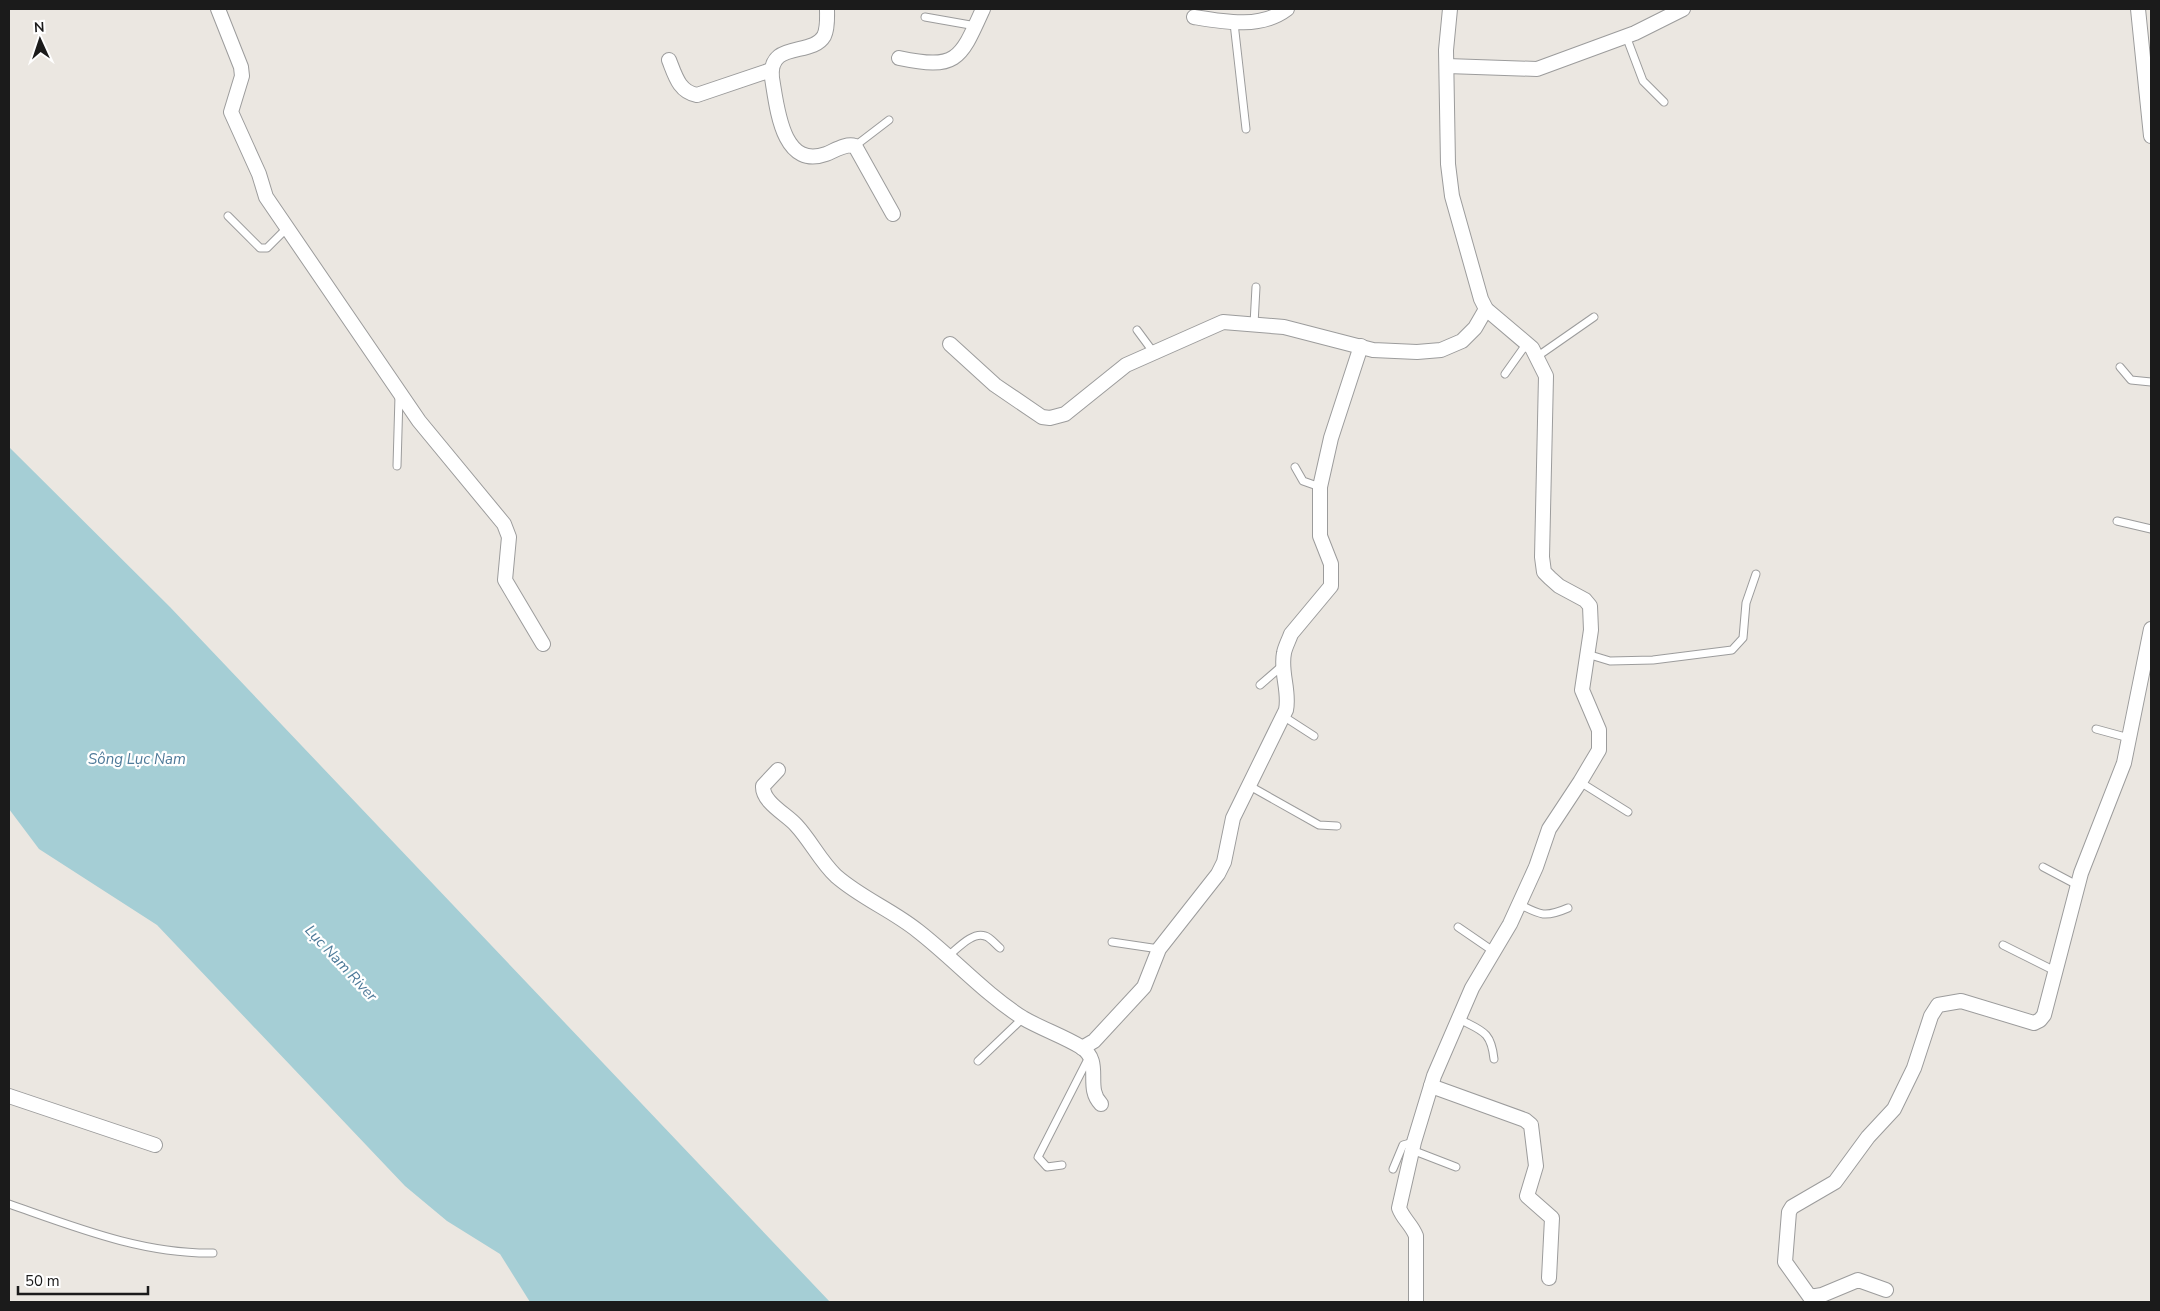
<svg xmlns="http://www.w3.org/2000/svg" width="2160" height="1311" font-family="'Nunito Sans',sans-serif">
<rect width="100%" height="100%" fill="#ebe7e1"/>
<path fill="#a5ced5" d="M9,447L170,607L830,1302H530L500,1254L447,1221L405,1186L157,925L39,849L9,809Z"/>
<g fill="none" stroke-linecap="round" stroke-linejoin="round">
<defs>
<g id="lane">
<path d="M925,17L976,26"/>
<path d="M1234,23L1246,129"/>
<path d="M1626,36L1643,81L1664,102"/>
<path d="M855,146L889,120"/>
<path d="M228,216L260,248H267L286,229"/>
<path d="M1254,324L1256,287"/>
<path d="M1137,330L1154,353"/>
<path d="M1538,356L1594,317"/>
<path d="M2120,367L2131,380L2151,382"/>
<path d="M1505,374L1527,343"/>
<path d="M397,466L399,396"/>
<path d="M1295,467L1303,481L1320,487"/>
<path d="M2117,521L2151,529"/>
<path d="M1587,654L1610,661L1653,660L1732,650L1743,638L1746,603L1756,574"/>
<path d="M1260,685L1283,665"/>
<path d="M1283,716L1314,736"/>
<path d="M2096,729L2129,738"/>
<path d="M1580,782L1628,812"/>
<path d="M1248,785L1319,825L1337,826"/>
<path d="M2043,867L2077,885"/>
<path d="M1519,904C1540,915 1545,918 1568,908"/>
<path d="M1458,927L1493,951"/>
<path d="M1112,942L1159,949"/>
<path d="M2003,945L2055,971"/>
<path d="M948,956C957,949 973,931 985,936C990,937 996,945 1000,948"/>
<path d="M1459,1019C1482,1031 1491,1031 1494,1059"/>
<path d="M978,1061L1023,1018"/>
<path d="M1412,1150L1456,1167"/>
<path d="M1062,1165L1047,1167L1038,1157L1089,1057"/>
<path d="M1393,1169L1403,1145L1414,1142"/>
<path d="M9,1204C75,1227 142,1254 213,1253"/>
</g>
<g id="street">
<path d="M218,9L241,67L242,76L231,112L259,174L266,197L419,421L504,524L509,537L505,580L543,644"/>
<path d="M827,9C827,17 828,28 824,36C812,57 768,40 772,78C777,107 782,170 826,154C834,151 846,143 855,146L893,214"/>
<path d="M2138,9L2151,136"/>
<path d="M1194,17C1224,22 1261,29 1287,9"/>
<path d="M899,58C957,70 960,60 983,9"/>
<path d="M669,60C675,75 679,92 697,95L771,70"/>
<path d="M1447,66L1537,69L1635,33L1683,9"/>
<path d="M950,344L995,385L1042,417L1050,418L1065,414L1126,365L1223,322L1284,327L1373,350L1417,352L1441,350L1462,341L1475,328L1486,309"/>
<path d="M778,770L763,786C762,802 786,814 796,825C811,841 820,861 836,876C861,898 892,910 918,931C954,959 985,994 1023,1018C1042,1029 1063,1036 1081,1047C1104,1062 1084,1087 1101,1104"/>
<path d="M1082,1048L1094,1041L1144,987L1159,949L1218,874L1224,862L1233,818L1286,710C1290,691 1280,672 1284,653C1285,647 1289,640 1291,634L1331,586V564L1320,536V487L1331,438L1361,346"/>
<path d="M1431,1086L1525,1120L1531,1125L1536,1166L1527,1196L1552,1218L1549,1278"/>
<path d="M9,1096L155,1145"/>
<path d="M1886,1290L1858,1280L1822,1295L1810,1297L1785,1262L1789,1212L1792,1207L1835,1182L1868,1137L1894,1109L1914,1068L1931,1016L1938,1005L1961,1001L2034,1023L2040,1020L2044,1015L2081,873L2124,763L2151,629"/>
<path d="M1416,1302V1236C1412,1225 1403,1219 1399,1208L1414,1142L1434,1076L1472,988L1510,924L1536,867L1549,829L1580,782L1599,750V730L1582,690L1591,630L1590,606L1585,600L1559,586L1550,578L1544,572L1542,557L1546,376L1532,348L1486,309L1481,299L1452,196L1448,164L1446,50L1450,9"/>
</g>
</defs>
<use href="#lane" stroke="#9c9c9c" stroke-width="9"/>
<use href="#street" stroke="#9c9c9c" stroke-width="16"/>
<use href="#lane" stroke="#fff" stroke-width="7"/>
<use href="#street" stroke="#fff" stroke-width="14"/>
</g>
<g text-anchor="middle" stroke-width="4.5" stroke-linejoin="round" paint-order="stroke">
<g font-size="15" font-style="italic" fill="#4e7a99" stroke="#fff">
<text x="137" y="764">Sông Lục Nam</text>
<text transform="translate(341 963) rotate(47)" y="5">Lục Nam River</text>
</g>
</g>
<rect width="2160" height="1311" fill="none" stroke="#1b1b1b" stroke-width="20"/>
<g transform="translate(40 40) rotate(357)" stroke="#ffffff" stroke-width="4" paint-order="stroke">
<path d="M0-4L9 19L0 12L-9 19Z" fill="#1b1b1b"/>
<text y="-8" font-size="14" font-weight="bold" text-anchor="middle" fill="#1b1b1b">N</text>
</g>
<path d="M18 1286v8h130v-8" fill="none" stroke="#1b1b1b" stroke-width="2.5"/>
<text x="25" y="1286" font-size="15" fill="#1b1b1b" stroke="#ffffff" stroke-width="4" paint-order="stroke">50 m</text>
</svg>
